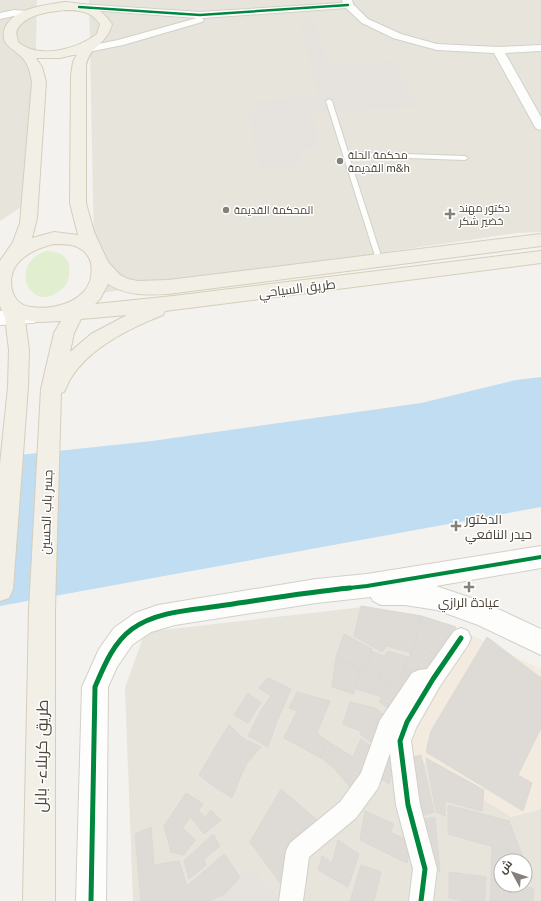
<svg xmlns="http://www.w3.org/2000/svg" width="541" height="901" font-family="'Public Sans',Cairo,sans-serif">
<rect width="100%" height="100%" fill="#f4f2ee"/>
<g fill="#e7e4dc" fill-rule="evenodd">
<path d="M0,0H37L33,199L0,221Z"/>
<path d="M89,0H541V232L517,233L95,294Z"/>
<path d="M363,607L451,625L394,743L511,817L541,809V901H133L125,688L145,632ZM501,861H525V885H501Z"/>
</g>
<path fill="#f3ebdf" d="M451,625L541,669V809L511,817L394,743Z"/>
<path fill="#e1eecf" d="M47,251C62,252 72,258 69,275C68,283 64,288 58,292C30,313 7,263 47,251Z"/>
<g fill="#e6e3df">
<path d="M313,18L328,64L395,61L418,107L312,113L319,146L302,150L301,162L295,168L260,171L248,112H257L256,101L319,96L298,19Z"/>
<path d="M250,865L281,901H209L225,894Z"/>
</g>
<path fill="#c0ddf1" d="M541,377V507L0,606V457L152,441L421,403L516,380Z"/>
<g fill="#dedbd6" stroke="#dcd9d4">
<path d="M361,606L422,616L412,653L386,646L382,652L354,636Z"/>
<path d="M422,616L456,627L440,657L415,643Z"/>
<path d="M344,634L372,649L365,670L336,657Z"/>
<path d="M487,637L541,678V728L518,775L532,783L523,811L426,752L431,731Z"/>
<path d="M415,643L440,657L431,674L413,679L404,671Z"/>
<path d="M372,651L384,656L388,651L408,657L401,683L392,678L389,686L380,681L381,675L365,670Z"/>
<path d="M336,657L359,668L354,694L332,687Z"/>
<path d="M359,668L381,675L380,681L389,686L382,697L356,689Z"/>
<path d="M404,671L413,679L399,693L401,683Z"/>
<path d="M268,678L291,689L277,721L261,710L271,696L259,688Z"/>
<path d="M392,678L401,683L393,711L379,702L389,686Z"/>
<path d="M297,692L330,701L317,733L304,723L309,715L289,708Z"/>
<path d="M248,693L261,703L248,723L234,715Z"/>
<path d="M350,702L375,708L388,718L374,744L361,735L360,731L343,724Z"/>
<path d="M261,710L277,721L268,747L248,736Z"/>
<path d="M297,711L309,715L304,723L326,740L321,758L284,738Z"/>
<path d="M229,725L243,738L235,749L248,762L242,773L214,749Z"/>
<path d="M243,738L261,747L248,762L235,749Z"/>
<path d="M361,739L372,747L364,777L353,791L335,769L343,751L353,757Z"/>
<path d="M326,740L343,751L335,769L321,758Z"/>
<path d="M214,749L228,760L215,787L199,775Z"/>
<path d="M384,755L396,761L389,784L378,777Z"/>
<path d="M421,755L434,812L415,818L407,758Z"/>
<path d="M426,758L484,790L482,811L445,801V816L436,812Z"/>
<path d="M228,760L242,773L232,798L215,787Z"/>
<path d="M281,789L323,825L286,891L250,842Z"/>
<path d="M186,793L203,804L198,810L205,817L211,810L221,820L204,834L190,816L183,828L195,840L184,855L171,852L164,826Z"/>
<path d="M448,805L509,821L522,855L448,834Z"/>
<path d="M365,811L394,824L390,832L411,842L407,863L360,840Z"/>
<path d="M435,817L440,872L428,863L418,820Z"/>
<path d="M151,827L154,865L179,861L187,886L224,854L240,877L225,894L209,901H141L135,834Z"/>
<path d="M213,834L220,846L204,859L206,865L189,879L184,861Z"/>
<path d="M338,840L359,854L348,887L318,870L322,856L332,863Z"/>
<path d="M492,846L522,855L521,861H501V885H520L534,889L533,901H490Z"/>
<path d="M361,865L381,872L374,901H350Z"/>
<path d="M449,872L486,877L485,901H464L449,898Z"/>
</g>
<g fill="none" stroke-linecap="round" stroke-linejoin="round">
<defs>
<path id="service" d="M329,99L332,101L348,152L465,156L468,158L465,160L349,156L382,259L381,261H379L376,259L326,101Z"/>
<g id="minor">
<path d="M342,0H352L353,4L368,19L401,34L437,44L498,47L541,45V51L505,53L541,117V130L537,129L535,127L494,53L437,50L393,38L362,23L346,8L202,18L204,20L202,22L123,45L73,55L68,52L69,50L118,40L197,18L76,9L74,7L76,5L79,4L200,12L343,3Z"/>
<path d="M14,10L28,11L33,14L28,17L14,16L0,19V13Z"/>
<path d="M461,628L468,631L471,638L468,645L440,686L416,728L411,741L420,805L437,869L433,901H409L413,869L396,805L390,753L378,788L356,818L309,857L303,901H279L286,851L290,843L340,802L361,773L380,720L412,673L419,670L427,669L454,631Z"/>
</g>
<g id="tertiary">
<path d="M33,309L39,311L42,316L39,321L33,323L0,325V311Z"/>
<path d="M541,546V568L436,586L483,602L541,629V655L478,625L437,610L405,605H381L373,601L371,597L316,603L175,625L151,632L132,645L117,667L108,687L106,901H76L82,687L99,649L114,628L135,613L158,605L316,579L367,574Z"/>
</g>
<path id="primary" d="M65,2C87,4 99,5 112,24C107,45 90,45 86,65V203L94,232L108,262L120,275L128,279L138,281L168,280L541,234V246L168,294C146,295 127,296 108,284L100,299L95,304L173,296L541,251V263L165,311L163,315C132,327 89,348 71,378C68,382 67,387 64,392L61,393L55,610V901H23L29,610L41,389L54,333L61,321L39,322L25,320L29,350L28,387L13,589L9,598L0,601V464L8,387L9,350L5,317L0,306V261L13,242L20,223L32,82C30,70 27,60 17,53C13,49 9,48 6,43C3,38 3,33 5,28C13,8 46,5 65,2ZM65,10C79,10 91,11 100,24L97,34C77,49 39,60 18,42L16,32C23,14 49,12 65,10ZM77,54L73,62L71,75L70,203L78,235L54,232L32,238L37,218L46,82L42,67L36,58H60ZM54,244C61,244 69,244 75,246C83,249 89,255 91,263C97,298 59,311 31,307C10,305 6,278 17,264C26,253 41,247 54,244ZM127,315L91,334L70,352L74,333L81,319Z"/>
</defs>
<use href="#service" stroke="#d2d0cb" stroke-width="2"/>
<use href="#minor" stroke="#d2d0cb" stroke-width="2"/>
<use href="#tertiary" stroke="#d2d0cb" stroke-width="2"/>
<use href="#primary" stroke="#d6cebb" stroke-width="2"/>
<use href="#service" fill="#fdfdfc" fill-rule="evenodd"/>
<use href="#minor" fill="#fdfdfc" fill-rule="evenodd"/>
<use href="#tertiary" fill="#fdfdfc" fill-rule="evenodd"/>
<use href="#primary" fill="#f2efe6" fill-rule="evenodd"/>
<defs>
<path id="cycleway-far2" d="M79,7L200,15L348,5"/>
<path id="cycleway-far1" d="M340,589L367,586L541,557"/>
<g id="cycleway">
<path d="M91,901L95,687C104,666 113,643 132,629C158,610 196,610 226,605C267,599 308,592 350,588"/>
<path d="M421,901L425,869L408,805L400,741L407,722L433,679L461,638"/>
</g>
</defs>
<use href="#cycleway-far2" stroke="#fff" stroke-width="4"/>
<use href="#cycleway-far1" stroke="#fff" stroke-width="6"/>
<use href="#cycleway" stroke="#fff" stroke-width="8"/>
<use href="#cycleway-far2" stroke="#00873e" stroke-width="2.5"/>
<use href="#cycleway-far1" stroke="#00873e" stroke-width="4"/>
<use href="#cycleway" stroke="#00873e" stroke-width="5"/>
</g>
<g fill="#868178" stroke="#fff" stroke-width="1.5">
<circle cx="340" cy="161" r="4"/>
<circle cx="226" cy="210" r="4"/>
<path d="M448 208h4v4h4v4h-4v4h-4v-4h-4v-4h4z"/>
<path d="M454 520h4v4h4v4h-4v4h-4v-4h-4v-4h4z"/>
<path d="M467 581h4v4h4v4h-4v4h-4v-4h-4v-4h4z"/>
</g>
<g text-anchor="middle" stroke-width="3" stroke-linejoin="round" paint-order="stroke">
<g font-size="11" fill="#4b4439" stroke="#fff" text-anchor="start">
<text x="348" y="159">محكمة الحلة<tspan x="348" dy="13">القديمة m&amp;h</tspan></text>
<text x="459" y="212">دكتور مهند<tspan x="459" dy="13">خضير شكر</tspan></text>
<text x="234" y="214">المحكمة القديمة</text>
</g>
<g font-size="13" fill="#4b4439" stroke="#fff">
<text transform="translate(297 288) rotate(-7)" y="5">طريق السياحي</text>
<text transform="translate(46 512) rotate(-88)" y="5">جسر باب الحسين</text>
</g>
<g font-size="13" fill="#4b4439" stroke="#fff" text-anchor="start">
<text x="465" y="524">الدكتور<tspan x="465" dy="15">حيدر النافعي</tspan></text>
<text x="469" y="607" text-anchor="middle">عيادة الرازي</text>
</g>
<g font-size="16" fill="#4b4439" stroke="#fff">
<text transform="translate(41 756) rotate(-89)" y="6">طريق كربلاء - بابل</text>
</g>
</g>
<g transform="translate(513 873) rotate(310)"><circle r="19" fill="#ffffff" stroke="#b7b4b0"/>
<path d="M0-3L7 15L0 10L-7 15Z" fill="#868178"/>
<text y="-6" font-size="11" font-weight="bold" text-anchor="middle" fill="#4b4439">ش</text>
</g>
</svg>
